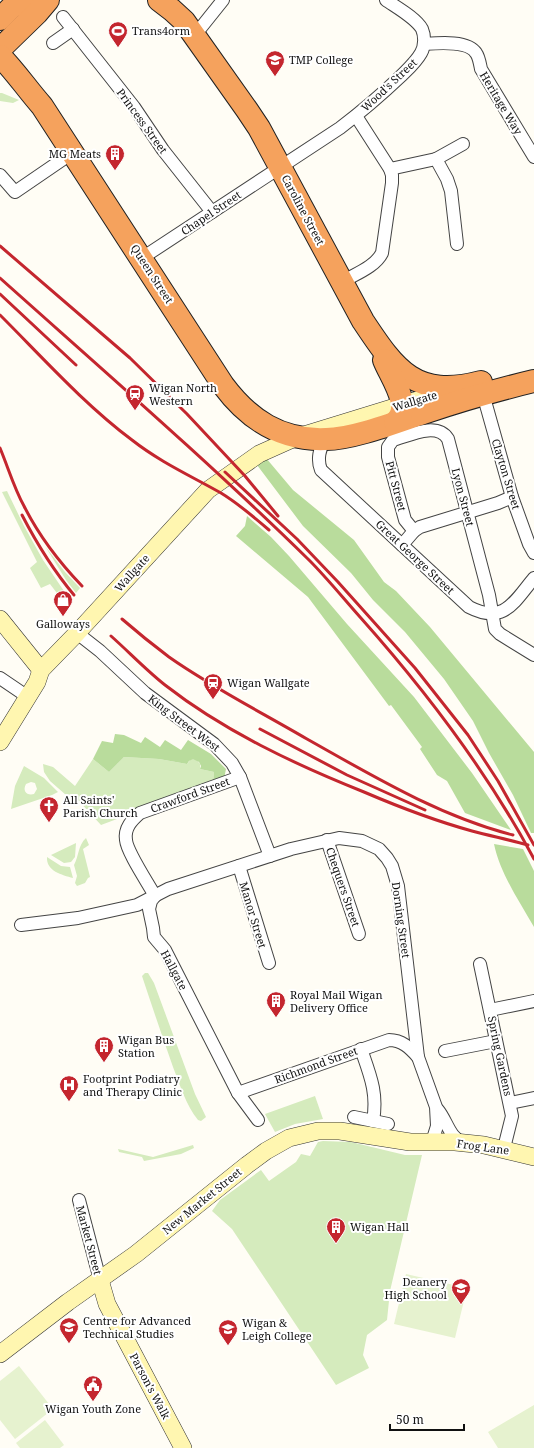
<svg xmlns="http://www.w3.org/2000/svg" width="534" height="1448" font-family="'Noto Serif',serif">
<rect width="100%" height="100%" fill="#fffdf5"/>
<g fill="#d5ebbd" fill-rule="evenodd">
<path d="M0,93H2L19,100L13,103L0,101Z"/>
<path d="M7,491L24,526L43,560L70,600L66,605L50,584L41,588L30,568L37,562L2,492Z"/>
<path d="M45,546L65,572L80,588L76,593L66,580Z"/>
<path d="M124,757L159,759L187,764L191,759H196L200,764V769L214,772L213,783L101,825L77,799L66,795L50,781L44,772L43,764L53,767L75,786L93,759L109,772Z"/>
<path d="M24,766L44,778L58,792L52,795L11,809L15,786ZM31,782L35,783L37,789L34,794C27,796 22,791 26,784Z"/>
<path d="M86,838L89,845L83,849L90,877L88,878L85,883L77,886L75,883L77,876L74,865C79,856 78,845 86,838Z"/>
<path d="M76,843L75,857L71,862L64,863L51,855Z"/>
<path d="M47,857L61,866L70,867L73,878C62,875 46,871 47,857Z"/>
<path d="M145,973H148L154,983L195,1094L206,1117L201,1121L198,1120C186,1105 180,1085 173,1067C162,1036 152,1006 142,976Z"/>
<path d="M315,1096L323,1119L295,1124L275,1132L265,1114Z"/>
<path d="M323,1141L351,1142L405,1155H422L390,1291L387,1320L367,1335L363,1355L369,1368L336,1385L232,1229L212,1211L220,1200L261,1170L269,1181L296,1162L301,1154L310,1156L318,1142Z"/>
<path d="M193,1145L194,1148L181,1154L144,1161L142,1157L119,1152L118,1149L153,1157Z"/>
</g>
<g fill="#b9dc9c">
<path d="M266,458L293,490L354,540L384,582L396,591L430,627L534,752V833H531L513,795L489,753L473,721L444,679L405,632L373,600L351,573L303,526L257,465Z"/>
<path d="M247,516L271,537L289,556L347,624L414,697L472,773L511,830L465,813L447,781L437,775L420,749L422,747L391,705L389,706L308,597L236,536L245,526Z"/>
<path d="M115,734L124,735L141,743L145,737L160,747L165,740L181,750L188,740L211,754L226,769L224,779L213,783L214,772L200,769L201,766L199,762L193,759L189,761L187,764L159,759L124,757L109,772L93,759L102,741L113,743Z"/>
<path d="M494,844L523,849L534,871V927C519,901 500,873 494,844Z"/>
</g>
<g fill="#e6f2cf">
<path d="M406,1274L467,1288L455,1338L394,1324Z"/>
<path d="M19,1366L53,1409L15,1439L0,1420V1381Z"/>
<path d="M534,1405V1448H498L488,1432Z"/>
<path d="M45,1420L64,1445L60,1448H20L16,1443Z"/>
</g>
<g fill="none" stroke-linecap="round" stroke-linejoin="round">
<defs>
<g id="street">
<path d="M63,17L134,107L163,150L212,212"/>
<path d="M195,35L223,0"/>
<path d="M53,43L73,29"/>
<path d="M424,44C438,43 468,40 476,53C479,57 480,64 481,69L534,157"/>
<path d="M436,159L463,144"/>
<path d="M390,169L436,159L447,179L451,191L457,244"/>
<path d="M0,175L15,192L72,153"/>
<path d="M142,258L340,128C361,112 382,94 401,76C408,69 416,62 421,53C425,46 425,36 422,29C416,18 396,7 386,0"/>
<path d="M342,282C355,274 375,267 382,253L392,183V175L390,169L356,116"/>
<path d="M483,394L512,497L529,544L534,553"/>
<path d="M326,439C319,448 317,460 321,470L469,607C504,625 514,602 534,578"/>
<path d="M414,531L405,520L388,457V447L393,440C408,436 437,421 448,439L489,595L495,629L500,634L534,655"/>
<path d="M402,545L414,531L420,527L498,503L512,497"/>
<path d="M77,633L100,651L145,693L214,744L232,763L240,777L270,856"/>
<path d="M0,678L28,697"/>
<path d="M327,840L359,934"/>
<path d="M239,866L269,963"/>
<path d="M155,896L151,901L149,909L153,928L154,937L165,950L238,1093L258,1120"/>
<path d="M155,896C148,883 127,852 126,840C124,828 132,820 140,813L240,777"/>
<path d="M21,925L78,918L137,905L168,889L291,849L339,838L362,841L379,849L387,858L392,866L398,886L418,1057L436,1107L437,1126L432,1142"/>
<path d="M480,964L512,1116L504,1148"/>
<path d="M490,1010L534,1001"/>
<path d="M361,1049C370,1075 378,1093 373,1121"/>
<path d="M445,1051L496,1041"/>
<path d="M238,1093L389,1040C402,1040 410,1048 418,1057"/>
<path d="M510,1103L534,1098"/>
<path d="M438,1110C447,1121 449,1137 463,1143"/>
<path d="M354,1117L388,1124"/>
<path d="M79,1200L100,1280"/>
</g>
<g id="secondary">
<path d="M0,619L41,670"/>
<path d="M0,742L37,682L41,670L77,633L208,490L259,454L297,437L453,389"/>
<path d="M100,1280L107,1304L183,1448"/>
<path d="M0,1354L68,1302L136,1254L247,1165L266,1151L289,1138L318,1131H340L410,1142H455L484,1145L534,1157"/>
</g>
<g id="highway">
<path d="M159,0L172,10L184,21L247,110L259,128L363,321C396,371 416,399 481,382"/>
<path d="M0,19L12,7L25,0"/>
<path d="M0,49L37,13L48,0"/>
<path d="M0,56C15,71 27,89 42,106L223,385C249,420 281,441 326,439C353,439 396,422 423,413C459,401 496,390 534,381"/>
<path d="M384,360C390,376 414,408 395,422"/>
</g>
</defs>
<use href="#street" stroke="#444" stroke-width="14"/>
<use href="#secondary" stroke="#333" stroke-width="18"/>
<use href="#highway" stroke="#222" stroke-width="24"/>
<use href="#street" stroke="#fff" stroke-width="12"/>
<use href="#secondary" stroke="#fff6b0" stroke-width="17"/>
<use href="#highway" stroke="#f5a25d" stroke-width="22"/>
<g stroke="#c4262e" stroke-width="3">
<path d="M0,246L130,358L187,414L245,476L278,516"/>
<path d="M0,278C104,371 210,463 309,560C327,578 343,598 360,617C426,691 487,771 534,859"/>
<path d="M0,294L76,365"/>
<path d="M0,315C43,358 84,404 132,440C160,462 191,476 221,493C239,504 254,517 269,530"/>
<path d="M0,448C8,467 14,488 24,506C39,536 59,562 82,586"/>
<path d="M225,472L297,539L338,582L415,668L468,735L498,781L534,845"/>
<path d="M22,515C37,544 53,570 74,595"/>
<path d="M122,619C137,632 153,645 169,657C213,688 261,712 307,739C373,776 439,816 513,835"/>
<path d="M111,636C129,652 146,670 165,685C224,731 294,764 364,792C399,807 436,821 472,831C491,836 510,840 528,845"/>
<path d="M260,729L347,775L425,810"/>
</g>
</g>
<defs>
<symbol id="stadium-pin" viewBox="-11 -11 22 30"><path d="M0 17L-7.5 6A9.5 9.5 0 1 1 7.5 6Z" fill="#c4262e" stroke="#fff"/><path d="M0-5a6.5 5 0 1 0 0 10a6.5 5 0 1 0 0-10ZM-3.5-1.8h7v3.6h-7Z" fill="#fff"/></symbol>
<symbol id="university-pin" viewBox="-11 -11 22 30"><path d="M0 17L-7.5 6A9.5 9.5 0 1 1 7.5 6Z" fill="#c4262e" stroke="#fff"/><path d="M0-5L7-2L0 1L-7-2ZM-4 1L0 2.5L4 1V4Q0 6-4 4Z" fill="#fff"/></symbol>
<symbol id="building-pin" viewBox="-11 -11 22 30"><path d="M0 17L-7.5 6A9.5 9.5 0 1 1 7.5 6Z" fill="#c4262e" stroke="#fff"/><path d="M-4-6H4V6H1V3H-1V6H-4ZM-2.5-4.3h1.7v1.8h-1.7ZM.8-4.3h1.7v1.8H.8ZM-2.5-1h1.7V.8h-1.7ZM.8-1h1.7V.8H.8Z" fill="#fff"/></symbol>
<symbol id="station-pin" viewBox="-11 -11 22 30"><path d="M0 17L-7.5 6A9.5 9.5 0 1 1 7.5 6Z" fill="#c4262e" stroke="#fff"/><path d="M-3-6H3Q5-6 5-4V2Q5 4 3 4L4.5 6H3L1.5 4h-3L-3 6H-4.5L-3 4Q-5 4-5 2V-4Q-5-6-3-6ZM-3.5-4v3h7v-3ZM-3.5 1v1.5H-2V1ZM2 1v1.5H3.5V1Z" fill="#fff"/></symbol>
<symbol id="shop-pin" viewBox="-11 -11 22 30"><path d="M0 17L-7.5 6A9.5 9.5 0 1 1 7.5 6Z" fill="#c4262e" stroke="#fff"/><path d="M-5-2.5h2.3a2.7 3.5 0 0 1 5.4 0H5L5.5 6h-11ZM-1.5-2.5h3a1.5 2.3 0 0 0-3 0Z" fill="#fff"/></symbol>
<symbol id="church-pin" viewBox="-11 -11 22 30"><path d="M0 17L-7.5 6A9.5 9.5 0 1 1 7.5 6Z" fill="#c4262e" stroke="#fff"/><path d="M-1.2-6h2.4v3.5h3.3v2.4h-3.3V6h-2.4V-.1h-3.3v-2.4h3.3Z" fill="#fff"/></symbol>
<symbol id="hospital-pin" viewBox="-11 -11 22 30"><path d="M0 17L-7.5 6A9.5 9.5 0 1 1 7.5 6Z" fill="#c4262e" stroke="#fff"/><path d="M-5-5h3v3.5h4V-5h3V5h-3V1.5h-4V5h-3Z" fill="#fff"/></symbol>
<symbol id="school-pin" viewBox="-11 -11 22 30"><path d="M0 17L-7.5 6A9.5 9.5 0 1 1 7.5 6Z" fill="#c4262e" stroke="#fff"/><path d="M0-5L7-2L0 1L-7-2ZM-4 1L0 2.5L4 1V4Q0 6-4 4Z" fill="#fff"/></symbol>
<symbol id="civic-pin" viewBox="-11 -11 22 30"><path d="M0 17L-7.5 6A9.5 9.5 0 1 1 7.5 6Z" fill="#c4262e" stroke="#fff"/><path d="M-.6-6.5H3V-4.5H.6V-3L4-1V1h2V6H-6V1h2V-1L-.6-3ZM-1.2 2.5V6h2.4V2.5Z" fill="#fff"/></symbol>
</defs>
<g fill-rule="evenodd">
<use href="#stadium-pin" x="107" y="20" width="22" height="30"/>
<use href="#university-pin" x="264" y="49" width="22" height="30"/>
<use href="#building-pin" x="104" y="143" width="22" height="30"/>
<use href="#station-pin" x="124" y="383" width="22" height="30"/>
<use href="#shop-pin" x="52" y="589" width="22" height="30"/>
<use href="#station-pin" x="202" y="672" width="22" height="30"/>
<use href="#church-pin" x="38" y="795" width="22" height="30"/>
<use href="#building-pin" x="265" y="990" width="22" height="30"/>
<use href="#building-pin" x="93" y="1035" width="22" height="30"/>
<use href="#hospital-pin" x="58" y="1074" width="22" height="30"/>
<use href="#building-pin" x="325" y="1216" width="22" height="30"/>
<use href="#school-pin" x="450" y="1277" width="22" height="30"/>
<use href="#university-pin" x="58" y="1316" width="22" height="30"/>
<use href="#university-pin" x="217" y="1318" width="22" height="30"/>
<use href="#civic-pin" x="82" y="1374" width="22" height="30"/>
</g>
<g text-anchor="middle" stroke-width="4" stroke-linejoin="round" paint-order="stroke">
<g font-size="11" fill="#111" stroke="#fff" text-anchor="start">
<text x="132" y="35">Trans4orm</text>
<text x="289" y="64">TMP College</text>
<text x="101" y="158" text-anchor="end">MG Meats</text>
<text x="149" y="392">Wigan North<tspan x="149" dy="13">Western</tspan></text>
<text x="63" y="628" text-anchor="middle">Galloways</text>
<text x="227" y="687">Wigan Wallgate</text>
<text x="63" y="804">All Saints'<tspan x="63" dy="13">Parish Church</tspan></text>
<text x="290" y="999">Royal Mail Wigan<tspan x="290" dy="13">Delivery Office</tspan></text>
<text x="118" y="1044">Wigan Bus<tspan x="118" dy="13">Station</tspan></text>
<text x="83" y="1083">Footprint Podiatry<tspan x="83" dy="13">and Therapy Clinic</tspan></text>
<text x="350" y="1231">Wigan Hall</text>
<text x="447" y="1286" text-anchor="end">Deanery<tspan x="447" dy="13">High School</tspan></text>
<text x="83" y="1325">Centre for Advanced<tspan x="83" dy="13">Technical Studies</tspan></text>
<text x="242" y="1327">Wigan &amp;<tspan x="242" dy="13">Leigh College</tspan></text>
<text x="93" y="1413" text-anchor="middle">Wigan Youth Zone</text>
</g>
<g font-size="11" fill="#111" stroke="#fff">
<text transform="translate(389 85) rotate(-43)" y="4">Wood's Street</text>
<text transform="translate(501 103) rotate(59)" y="4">Heritage Way</text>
<text transform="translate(142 121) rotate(54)" y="4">Princess Street</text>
<text transform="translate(303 210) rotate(62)" y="4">Caroline Street</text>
<text transform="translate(211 213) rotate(-34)" y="4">Chapel Street</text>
<text transform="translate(152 274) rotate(57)" y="4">Queen Street</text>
<text transform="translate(415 401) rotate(-17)" y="4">Wallgate</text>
<text transform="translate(506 474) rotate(73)" y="4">Clayton Street</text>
<text transform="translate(396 486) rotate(75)" y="4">Pitt Street</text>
<text transform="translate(463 497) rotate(75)" y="4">Lyon Street</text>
<text transform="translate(415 557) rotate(43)" y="4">Great George Street</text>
<text transform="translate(132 573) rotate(-48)" y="4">Wallgate</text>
<text transform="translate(184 723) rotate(37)" y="4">King Street West</text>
<text transform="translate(190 795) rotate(-20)" y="4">Crawford Street</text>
<text transform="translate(343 887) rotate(71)" y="4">Chequers Street</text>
<text transform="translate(253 915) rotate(73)" y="4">Manor Street</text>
<text transform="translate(401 920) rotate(82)" y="4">Dorning Street</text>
<text transform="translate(174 970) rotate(62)" y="4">Hallgate</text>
<text transform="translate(500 1056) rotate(78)" y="4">Spring Gardens</text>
<text transform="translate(316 1065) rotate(-20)" y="4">Richmond Street</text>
<text transform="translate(483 1147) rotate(8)" y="4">Frog Lane</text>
<text transform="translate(202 1201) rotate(-39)" y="4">New Market Street</text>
<text transform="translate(89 1240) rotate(75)" y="4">Market Street</text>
<text transform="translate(150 1386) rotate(62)" y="4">Parson's Walk</text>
</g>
</g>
<path d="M390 1424v6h74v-6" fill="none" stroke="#111111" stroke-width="2"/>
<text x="396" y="1424" font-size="12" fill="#111111" stroke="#ffffff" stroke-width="3" paint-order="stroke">50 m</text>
</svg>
